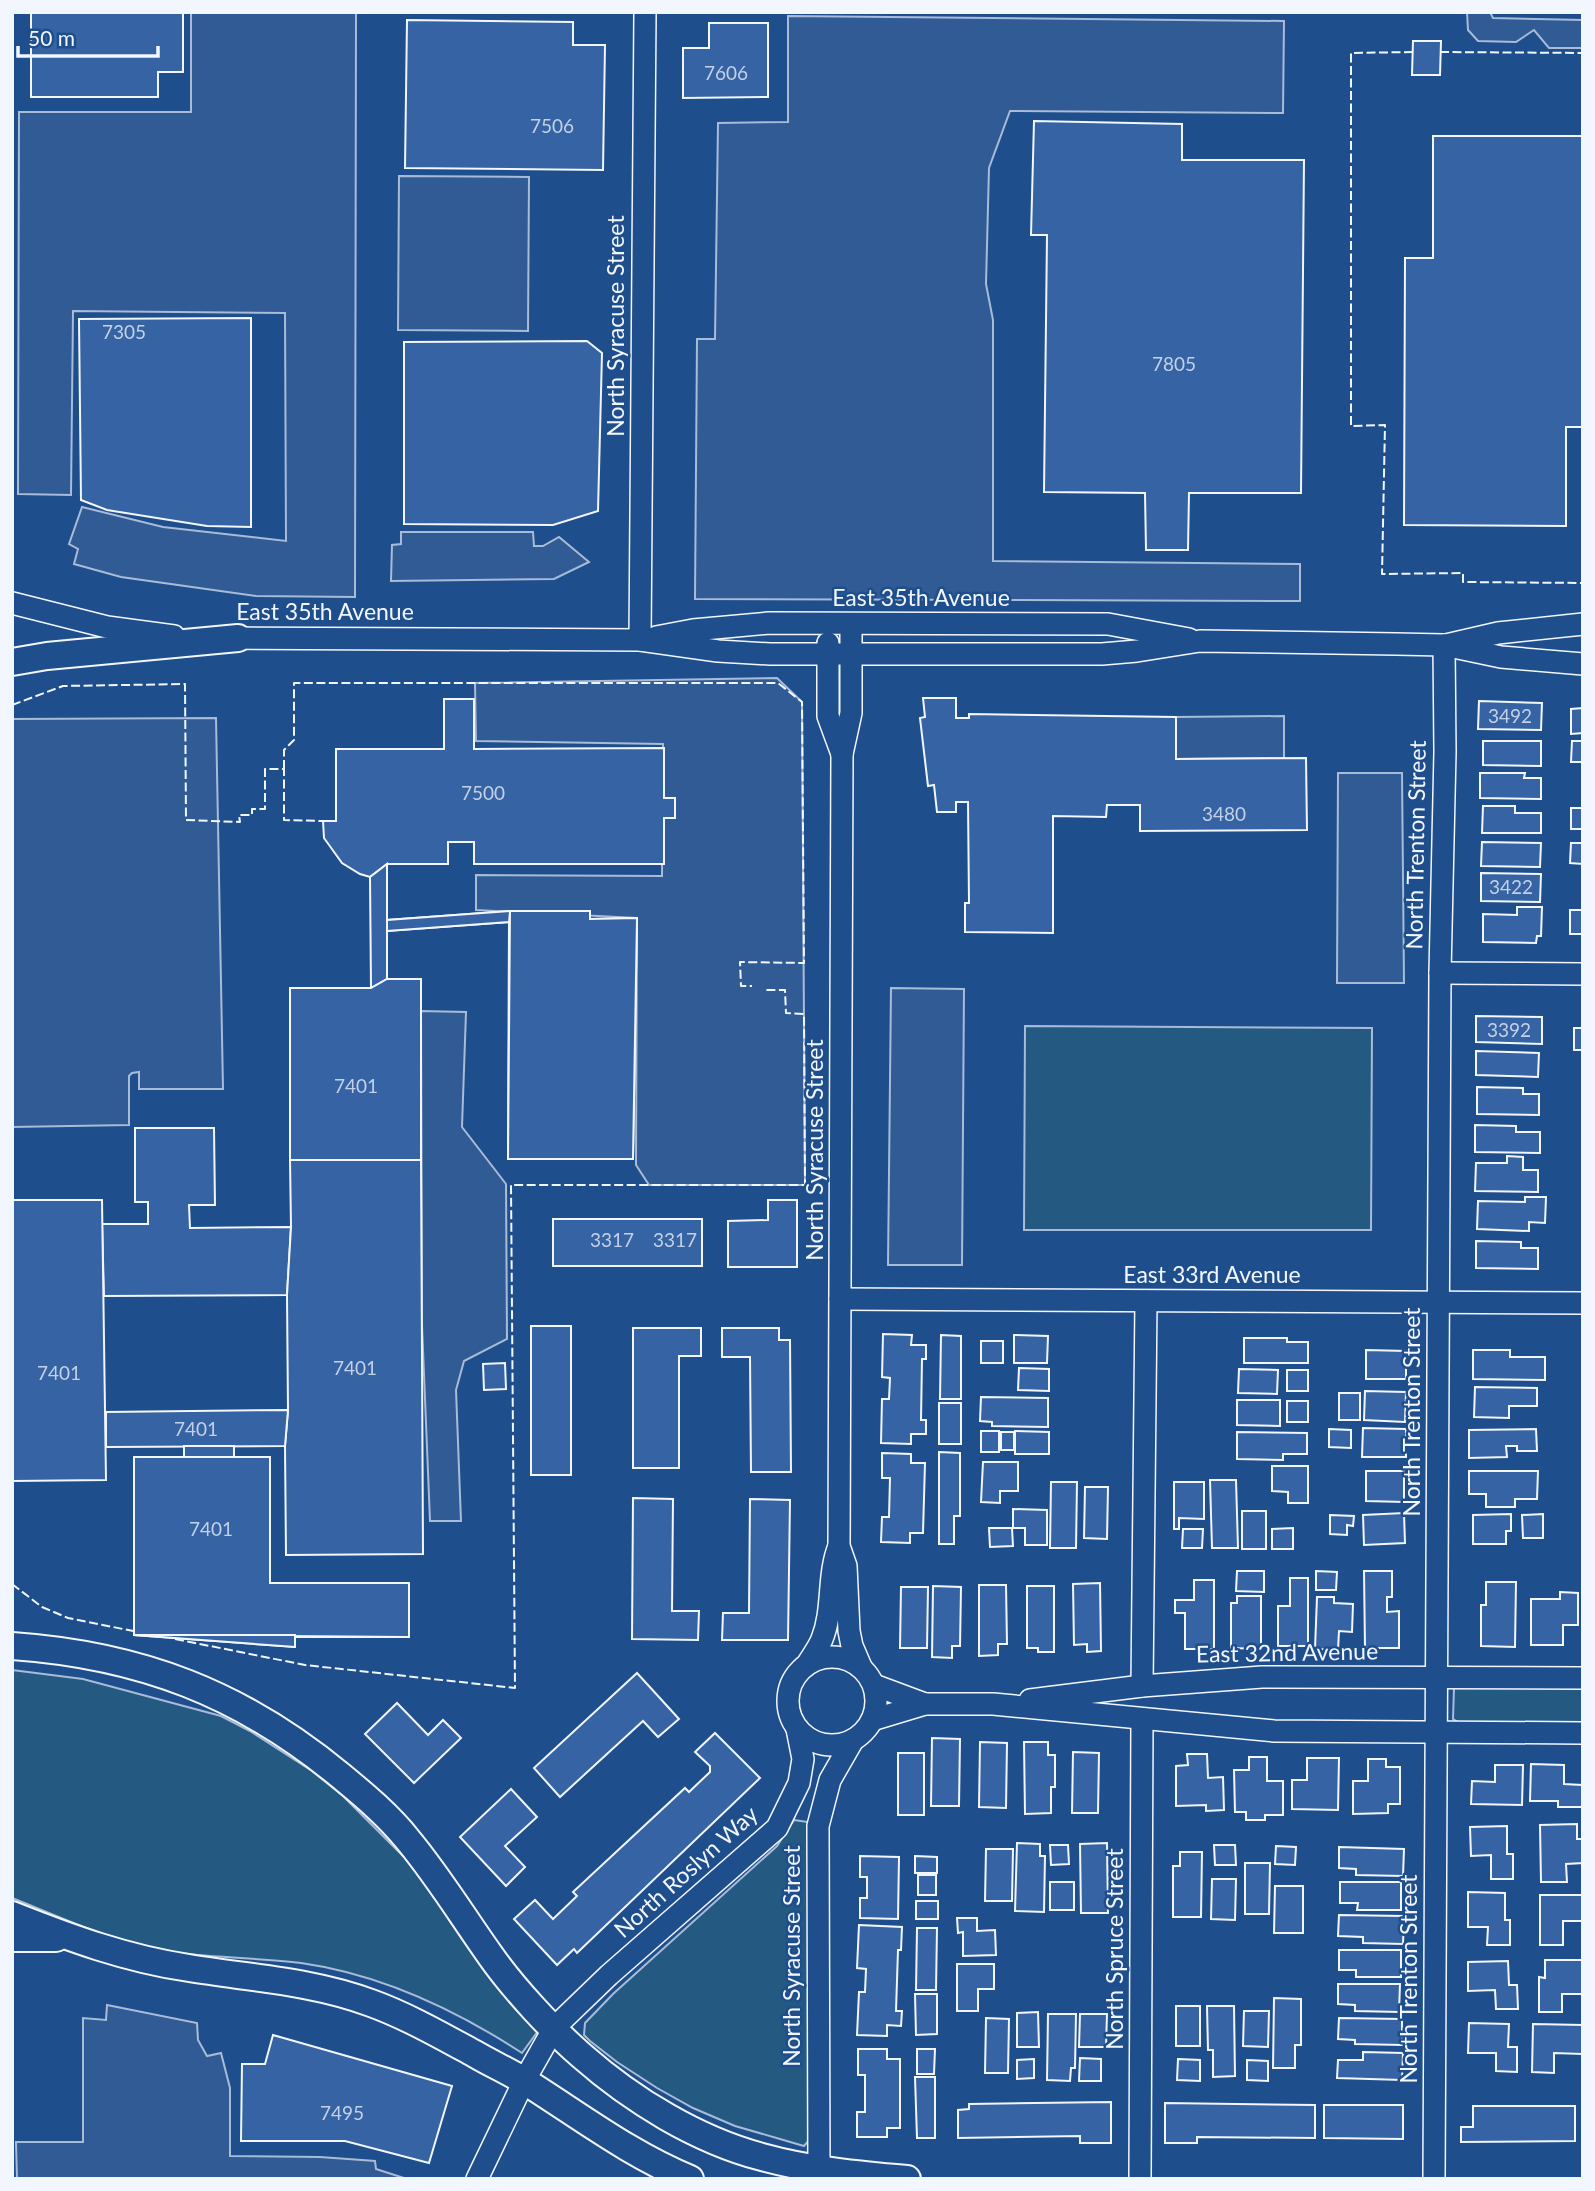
<svg xmlns="http://www.w3.org/2000/svg" width="1595" height="2191" font-family="Lato,sans-serif">
<rect width="100%" height="100%" fill="#1f4e8c"/>
<g fill="#245a82" stroke="#a8bbd7" stroke-width="2">
<path d="M1025,1026L1372,1028L1371,1230H1024Z"/>
<path d="M12,1670L83,1679L221,1716L250,1731L312,1771L343,1796L405,1858L426,1884L481,1964L538,2031L522,2053C456,2010 379,1974 301,1963C250,1957 197,1958 147,1948C105,1938 53,1914 12,1898Z"/>
<path d="M1454,1688H1583V1723L1458,1722L1453,1719Z"/>
<path d="M794,1820L808,1822L810,2139L804,2146L735,2126L693,2108L657,2088L617,2062L590,2041L584,2035L585,2023L613,1994L777,1846Z"/>
</g>
<g fill="#305b95" stroke="#a8bbd7" stroke-width="2">
<path d="M191,12L356,13L355,597L256,596L121,577L74,564L78,549L69,544L82,507L163,527L286,541L285,313L73,311L71,495L18,494L19,112H191Z"/>
<path d="M1467,12H1490L1493,18L1583,20V48H1549L1534,30L1516,42L1478,41L1468,30Z"/>
<path d="M788,16L1284,21L1283,113L1010,111L989,168L986,284L993,320V561L1300,564V601L695,599L697,339H715L718,123L788,122Z"/>
<path d="M399,176L529,177L528,331L398,330Z"/>
<path d="M401,532H533L534,546H543L559,537L589,562L554,579L391,581L392,545L401,544Z"/>
<path d="M777,678L802,702L805,1185H649L636,1165L637,918L476,910V875L662,876L663,744L476,741L475,683Z"/>
<path d="M1284,716V758L1176,759V717Z"/>
<path d="M216,718L223,1089H139V1072L132,1073L129,1076V1125L12,1127V719Z"/>
<path d="M1338,773H1402L1404,983H1337Z"/>
<path d="M891,988L964,989L962,1265H888Z"/>
<path d="M421,1011L466,1012L462,1127L506,1184L507,1339L464,1361L456,1390L461,1521H430L422,1325Z"/>
<path d="M107,2005L197,2023L198,2040L207,2056L221,2053L230,2088V2156L320,2157L375,2161L376,2169L407,2179H17L16,2142H83V2018L106,2020Z"/>
</g>
<g fill="#3563a3" stroke="#f2f6ff" stroke-width="2">
<path d="M31,12H183V72H158V97H31Z"/>
<path d="M407,20L573,22V45H605L603,170L405,168Z"/>
<path d="M709,23H768V97L683,98V48H709Z"/>
<path d="M1413,41H1441L1440,75H1412Z"/>
<path d="M1034,121L1182,124V160H1304L1301,493H1189L1188,550H1146L1145,493L1044,492L1047,235H1031Z"/>
<path d="M1433,136H1583V427H1566V526L1404,525L1405,258H1433Z"/>
<path d="M251,318V527L207,526L107,510L81,500L79,319Z"/>
<path d="M587,341L602,353L598,511L553,525L404,524V342Z"/>
<path d="M923,698H956V718H969V714L1176,717V759L1306,758L1307,830L1140,831V805H1107L1106,817L1053,816V933L965,932V903H969L968,802H956V812H937L934,785L928,786L920,718L925,717Z"/>
<path d="M444,699H474V749L664,748V798H675V818H664V864H474V842H448V864H387L370,877L360,874L342,863L324,838L323,821H336V749H444Z"/>
<path d="M1479,701L1542,703L1541,730L1478,729Z"/>
<path d="M1583,708V733L1571,734V709Z"/>
<path d="M1483,741H1541V766L1483,765Z"/>
<path d="M1572,741H1583V762H1571Z"/>
<path d="M1480,773H1525L1524,778H1541V799L1480,798Z"/>
<path d="M1483,806H1515V813H1541V833H1482Z"/>
<rect x="1571" y="808" width="12" height="21"/>
<path d="M1482,842L1541,843L1540,867L1481,866Z"/>
<path d="M1571,843H1583V864L1570,863Z"/>
<path d="M387,864V920L510,911H590V919L637,918L633,1159H508L509,922L387,931V979L371,988L370,877Z"/>
<path d="M1481,873L1541,874L1540,902L1481,901Z"/>
<path d="M1517,907H1542L1541,936H1537L1536,943L1483,942V914L1517,915Z"/>
<rect x="1570" y="910" width="13" height="24"/>
<path d="M510,911H590V919L637,918L633,1159H508Z"/>
<path d="M510,911L509,922L387,931V920Z"/>
<path d="M387,979H421V1160H290V988H371Z"/>
<path d="M1476,1016L1542,1017V1044L1476,1042Z"/>
<rect x="1574" y="1028" width="9" height="22"/>
<path d="M1476,1051L1539,1053L1538,1077L1476,1075Z"/>
<path d="M1477,1087L1523,1088V1094H1539V1115L1477,1114Z"/>
<path d="M1475,1125L1516,1126V1132H1540V1153L1475,1152Z"/>
<path d="M135,1128H214L215,1205H189L190,1228L291,1227L287,1295L104,1296L102,1224H148V1202H135Z"/>
<path d="M1507,1156L1523,1157V1170H1538V1192L1475,1191L1476,1163H1507Z"/>
<path d="M290,1160H421L423,1554L286,1555L285,1446L288,1410L287,1295L291,1227Z"/>
<path d="M1525,1197H1546L1545,1223L1529,1222V1231L1477,1229L1478,1201L1525,1202Z"/>
<path d="M12,1200H102L106,1480L13,1481Z"/>
<path d="M768,1200H797V1267H728V1221L768,1220Z"/>
<rect x="553" y="1219" width="149" height="47"/>
<path d="M1476,1241L1521,1242V1248H1538V1269L1476,1268Z"/>
<rect x="531" y="1326" width="40" height="149"/>
<path d="M633,1328H701V1356H679V1468H633Z"/>
<path d="M722,1328H779V1340H790L791,1472H751L750,1357H722Z"/>
<path d="M883,1334L912,1335L911,1345H926V1359H922L921,1420H926V1434H911V1444L881,1443L882,1399H889L890,1378L882,1377Z"/>
<path d="M941,1335L961,1336V1399H940Z"/>
<path d="M1014,1335L1048,1336L1047,1363H1014Z"/>
<path d="M1244,1338H1287V1342H1308V1363H1244Z"/>
<rect x="981" y="1341" width="22" height="22"/>
<path d="M1366,1350L1406,1351V1379H1366Z"/>
<path d="M1473,1350H1510V1357H1545V1380L1473,1379Z"/>
<path d="M505,1363L506,1389L484,1390L483,1364Z"/>
<path d="M1019,1368L1049,1369V1391L1018,1390Z"/>
<path d="M1239,1369L1278,1370L1277,1394L1238,1393Z"/>
<rect x="1287" y="1370" width="21" height="21"/>
<path d="M1475,1387L1537,1388V1406H1509V1418L1474,1417Z"/>
<path d="M1365,1391L1406,1392L1405,1422L1364,1420Z"/>
<rect x="1339" y="1393" width="21" height="27"/>
<path d="M981,1397L1048,1398V1427L992,1426V1422L980,1421Z"/>
<path d="M1237,1400H1280V1426L1237,1425Z"/>
<rect x="1287" y="1401" width="21" height="21"/>
<rect x="939" y="1403" width="22" height="41"/>
<path d="M288,1410L285,1446L106,1447V1412Z"/>
<path d="M1363,1428L1406,1429V1457H1362Z"/>
<path d="M1329,1429L1351,1430V1448L1329,1447Z"/>
<path d="M1536,1429L1537,1451H1517V1446H1506L1507,1457L1469,1458V1430Z"/>
<rect x="981" y="1431" width="18" height="21"/>
<path d="M1015,1431L1049,1432V1454H1015Z"/>
<rect x="1001" y="1432" width="13" height="18"/>
<path d="M1237,1432L1307,1433V1454H1283V1460L1237,1459Z"/>
<rect x="184" y="1446" width="50" height="11"/>
<path d="M184,1446H234V1457H270V1583H409V1637H295V1647L134,1635V1457H184Z"/>
<path d="M939,1452L960,1453V1516H954V1544H939Z"/>
<path d="M882,1453L911,1454V1463H925L923,1533H910V1543L881,1542L882,1517H889L890,1478H882Z"/>
<path d="M134,1457H270V1583H409V1637L134,1635Z"/>
<path d="M983,1462H1018V1491H1000V1503L981,1502Z"/>
<path d="M1272,1466H1308V1503H1288V1492L1272,1491Z"/>
<path d="M1366,1471H1404V1502L1366,1501Z"/>
<path d="M1469,1471H1538L1537,1499H1515V1507H1486V1494H1469Z"/>
<path d="M1210,1480H1236L1238,1548H1212Z"/>
<path d="M1051,1482H1077L1076,1548H1050Z"/>
<path d="M1174,1482H1204V1519L1179,1518V1529H1174Z"/>
<path d="M1085,1487H1108L1107,1539L1084,1538Z"/>
<path d="M633,1498L673,1499L672,1611H699L698,1640L632,1639Z"/>
<path d="M750,1499L790,1500L788,1640H722L723,1613H749Z"/>
<path d="M1013,1509L1047,1510V1545H1025V1528H1013Z"/>
<rect x="1242" y="1511" width="24" height="38"/>
<path d="M1404,1513L1405,1543L1364,1545L1363,1515Z"/>
<path d="M1511,1514V1531H1506V1544H1473V1515Z"/>
<path d="M1543,1514V1538H1523L1522,1515Z"/>
<path d="M1330,1515L1354,1516L1353,1526L1347,1525V1535L1330,1534Z"/>
<path d="M989,1528H1012L1013,1546L990,1547Z"/>
<path d="M1293,1528V1549H1272V1529Z"/>
<path d="M1183,1529H1203L1202,1548H1182Z"/>
<path d="M1237,1571H1264V1592L1236,1591Z"/>
<path d="M1316,1571L1337,1572L1336,1590H1316Z"/>
<path d="M1364,1571H1392V1597H1387V1612L1399,1611V1648H1365Z"/>
<path d="M1290,1578H1308V1646H1278V1606H1290Z"/>
<path d="M1194,1580H1214V1649H1185V1613H1175V1600H1194Z"/>
<path d="M1486,1582H1516L1515,1647L1481,1646V1605H1486Z"/>
<path d="M1100,1583L1101,1651L1087,1652V1644L1074,1645L1073,1584Z"/>
<path d="M979,1585H1006L1007,1644H998V1655L979,1656Z"/>
<path d="M933,1586L961,1587L960,1646H952V1658L932,1657Z"/>
<path d="M1027,1586H1054V1652H1038V1648H1027Z"/>
<path d="M901,1587H928L927,1648H900Z"/>
<path d="M1560,1592L1578,1593V1625H1563V1645H1531V1599H1560Z"/>
<path d="M1237,1596H1261V1649L1231,1648V1603H1237Z"/>
<path d="M1317,1597H1334V1603L1353,1604L1352,1632L1339,1631L1338,1650L1315,1649Z"/>
<path d="M134,1635H295V1647Z"/>
<path d="M637,1673L679,1719L658,1737L643,1721L560,1797L534,1768Z"/>
<path d="M397,1703L428,1735L443,1720L461,1738L414,1783L365,1734Z"/>
<path d="M715,1733L760,1778L577,1953L574,1949L557,1965L514,1919L535,1900L553,1919L577,1896L573,1892L685,1788L689,1792L710,1772V1766L695,1752Z"/>
<path d="M932,1738L960,1739L959,1806H931Z"/>
<path d="M980,1742L1007,1743L1006,1808L979,1807Z"/>
<path d="M1024,1742H1048V1755H1055V1787H1051V1813L1025,1814Z"/>
<path d="M1073,1752L1099,1753L1098,1813H1072Z"/>
<rect x="898" y="1753" width="26" height="62"/>
<path d="M1187,1754H1207L1208,1778L1223,1777L1224,1810L1206,1811V1805L1176,1806V1766L1188,1765Z"/>
<path d="M1249,1757H1267V1781H1283V1815H1265V1820H1246V1812H1235L1234,1770H1249Z"/>
<path d="M1307,1758H1339L1338,1810L1292,1809V1780H1307Z"/>
<path d="M1368,1759H1386V1767H1400V1804H1388V1813L1353,1814V1781H1368Z"/>
<path d="M1531,1764L1564,1765V1784L1582,1785V1807H1558V1801H1530Z"/>
<path d="M1495,1765H1523L1522,1805L1471,1804L1472,1781L1495,1782Z"/>
<path d="M511,1789L537,1817L505,1846L525,1867L506,1886L460,1837Z"/>
<path d="M1577,1824V1839H1583V1863L1566,1864L1567,1882H1541L1540,1825Z"/>
<path d="M1507,1826V1854H1513V1879H1491V1855L1471,1856L1470,1827Z"/>
<path d="M1017,1843L1040,1844V1856H1045L1044,1912L1015,1911Z"/>
<path d="M1107,1843L1108,1913H1081L1080,1844Z"/>
<path d="M1050,1845H1068L1069,1864L1051,1865Z"/>
<path d="M1214,1845H1235L1236,1865H1215Z"/>
<path d="M1276,1846L1296,1847L1295,1865L1275,1864Z"/>
<path d="M1339,1847L1404,1849L1403,1876L1356,1875V1869L1339,1868Z"/>
<path d="M986,1849H1013L1012,1901H985Z"/>
<path d="M1180,1852H1202L1201,1917H1173V1866H1180Z"/>
<path d="M860,1856L899,1857L898,1919L860,1918V1898H867V1877H860Z"/>
<path d="M915,1856L937,1857V1873H915Z"/>
<path d="M1245,1863H1270L1269,1914H1245Z"/>
<rect x="918" y="1875" width="18" height="20"/>
<path d="M1212,1879H1236L1235,1920L1211,1919Z"/>
<rect x="1050" y="1882" width="24" height="28"/>
<path d="M1340,1882H1401V1910H1357L1358,1903H1340Z"/>
<path d="M1275,1886H1303V1933H1274Z"/>
<path d="M1468,1892L1505,1893V1920H1510V1945H1487L1488,1927H1468Z"/>
<path d="M1540,1895H1583V1921H1563V1945H1540Z"/>
<rect x="916" y="1901" width="22" height="18"/>
<path d="M1339,1915L1404,1916L1403,1944L1363,1943V1937L1338,1936Z"/>
<path d="M957,1918H977V1931L995,1930L996,1955L963,1956V1932L958,1933Z"/>
<path d="M859,1925L902,1927L901,1950H898L896,2011H902L901,2026L887,2025V2036L857,2035L859,1992H865L866,1969L857,1968Z"/>
<path d="M917,1928H937L936,1990H916Z"/>
<path d="M1339,1950H1401V1977H1356V1970H1339Z"/>
<path d="M1545,1960H1582V1994H1562V2012H1539V1977L1545,1978Z"/>
<path d="M1508,1961L1509,1985H1517L1518,2009H1496L1495,1990L1468,1991V1962Z"/>
<path d="M957,1964H994V1989H978V2011H957Z"/>
<path d="M1338,1984H1400L1399,2012L1355,2011V2005L1338,2004Z"/>
<path d="M915,1994H937V2034L916,2035Z"/>
<path d="M1274,1998L1301,1999V2045H1295V2068H1273Z"/>
<rect x="1176" y="2006" width="24" height="40"/>
<path d="M1207,2006H1234L1235,2076L1213,2077V2050H1208Z"/>
<path d="M1244,2011H1269L1268,2047L1243,2046Z"/>
<path d="M1038,2012L1039,2047H1017V2013Z"/>
<path d="M1048,2014H1076L1075,2068H1071L1070,2081L1047,2080Z"/>
<path d="M1080,2014H1107L1106,2047H1079Z"/>
<path d="M986,2018L1009,2019L1008,2073H985Z"/>
<path d="M1339,2018L1402,2019V2045L1355,2044V2040L1338,2039Z"/>
<path d="M1469,2023L1509,2024L1508,2047H1517V2072L1496,2071V2053H1468Z"/>
<path d="M1533,2024L1583,2025L1582,2054L1554,2053V2073L1532,2072Z"/>
<path d="M273,2035L452,2086L429,2163L345,2141H241L242,2064H265Z"/>
<path d="M858,2049H887V2059H900V2128H887V2137H857V2112H865V2075H858Z"/>
<path d="M917,2049H935L934,2074H917Z"/>
<path d="M1363,2052L1403,2053L1402,2080L1337,2078L1338,2060H1363Z"/>
<path d="M1080,2058L1101,2059V2081H1079Z"/>
<path d="M1034,2059V2078L1017,2079V2060Z"/>
<path d="M1178,2059L1200,2060V2081L1177,2080Z"/>
<path d="M1247,2060L1268,2061V2081L1247,2080Z"/>
<path d="M915,2077H935V2138H917Z"/>
<path d="M1111,2102V2143H1080V2136L958,2138V2110L969,2109V2104Z"/>
<path d="M1165,2103L1315,2105V2138L1197,2137V2143H1165Z"/>
<path d="M1324,2105H1403V2139L1324,2138Z"/>
<path d="M1473,2106H1575V2141L1461,2142V2127H1473Z"/>
</g>
<g fill="none" stroke-linecap="round" stroke-linejoin="round">
<defs>
<g id="minor">
<path d="M12,603L107,627L174,636"/>
<path d="M851,624V713L842,754L839,1546L846,1566L849,1631L852,1646L861,1667"/>
<path d="M656,637L693,630L769,623L1108,624L1189,639"/>
<path d="M224,638L640,640L718,651L770,654H1102L1137,651L1200,641L1396,644L1444,645L1501,657L1583,664"/>
<path d="M640,640L645,12"/>
<path d="M828,643V716L842,754"/>
<path d="M1446,645L1498,633L1583,624"/>
<path d="M1440,973L1583,974"/>
<path d="M840,1299L1583,1303"/>
<circle cx="832" cy="1701" r="44"/>
<path d="M808,1663C813,1655 819,1647 822,1639C834,1609 827,1576 839,1546"/>
<path d="M874,1685L925,1704"/>
<path d="M1142,1686L1146,1301"/>
<path d="M1030,1700L1142,1686L1262,1677L1583,1678"/>
<path d="M872,1720L925,1704H993L1274,1731L1583,1733"/>
<path d="M477,2179L524,2081L554,2028L609,1975L777,1828L799,1783L803,1759L797,1729"/>
<path d="M819,2179L818,1826L830,1780L853,1740"/>
<path d="M1140,2179L1142,1720"/>
<path d="M1434,2179L1440,973L1445,752L1444,645"/>
</g>
<g id="major">
<path d="M12,662L47,656L238,638"/>
<path d="M12,1646C141,1655 242,1694 341,1776C364,1795 389,1816 408,1840C438,1876 463,1917 490,1955C513,1988 552,2030 582,2056C632,2100 697,2140 762,2157C809,2170 859,2175 907,2179"/>
<path d="M12,1915C70,1938 127,1959 189,1968C250,1978 312,1981 371,2003C407,2016 442,2036 475,2054C492,2064 510,2072 526,2082C580,2116 631,2155 690,2179"/>
<path d="M12,1938H56"/>
</g>
</defs>
<use href="#minor" stroke="#f2f6ff" stroke-width="24"/>
<use href="#major" stroke="#f2f6ff" stroke-width="30"/>
<use href="#minor" stroke="#1f4e8c" stroke-width="21"/>
<use href="#major" stroke="#1f4e8c" stroke-width="26"/>
<g stroke="#f2f6ff" stroke-width="2" stroke-dasharray="9 3.5" stroke-linecap="butt">
<path d="M1413,52L1351,53V426L1385,425L1382,574L1463,573V582L1583,583"/>
<path d="M1440,52L1583,53"/>
<path d="M12,705L63,686L185,684L186,820L240,822L239,815H252V809H265V769H284V820L323,821"/>
<path d="M284,769V750L294,740V683H778L802,702L804,963L740,962L741,986H752"/>
<path d="M12,1584L42,1607L68,1618L138,1632"/>
<path d="M175,1639L305,1665L515,1688L511,1185H805L804,1014L786,1013L785,990H763"/>
</g>
</g>
<g text-anchor="middle" stroke-width="5" stroke-linejoin="round" paint-order="stroke">
<g font-size="19" fill="#c3d1e8">
<text x="726" y="80">7606</text>
<text x="552" y="133">7506</text>
<text x="124" y="339">7305</text>
<text x="1174" y="371">7805</text>
<text x="1510" y="723">3492</text>
<text x="483" y="800">7500</text>
<text x="1224" y="821">3480</text>
<text x="1511" y="894">3422</text>
<text x="1509" y="1037">3392</text>
<text x="356" y="1093">7401</text>
<text x="612" y="1247">3317</text>
<text x="675" y="1247">3317</text>
<text x="355" y="1375">7401</text>
<text x="59" y="1380">7401</text>
<text x="196" y="1436">7401</text>
<text x="211" y="1536">7401</text>
<text x="342" y="2120">7495</text>
</g>
<g font-size="23" fill="#f2f6ff" stroke="#1f4e8c">
<text transform="translate(616 326) rotate(-90)" y="8">North Syracuse Street</text>
<text x="921" y="606">East 35th Avenue</text>
<text x="325" y="620">East 35th Avenue</text>
<text transform="translate(1416 845) rotate(-89)" y="8">North Trenton Street</text>
<text transform="translate(815 1150) rotate(-90)" y="8">North Syracuse Street</text>
<text x="1212" y="1283">East 33rd Avenue</text>
<text transform="translate(1412 1412) rotate(-90)" y="8">North Trenton Street</text>
<text transform="translate(1287 1653) rotate(-1)" y="8">East 32nd Avenue</text>
<text transform="translate(686 1872) rotate(-42)" y="8">North Roslyn Way</text>
<text transform="translate(1115 1949) rotate(-90)" y="8">North Spruce Street</text>
<text transform="translate(792 1956) rotate(-90)" y="8">North Syracuse Street</text>
<text transform="translate(1409 1979) rotate(-90)" y="8">North Trenton Street</text>
</g>
</g>
<rect width="1595" height="2191" fill="none" stroke="#f2f6ff" stroke-width="28"/>
<path d="M18 46v10h140v-10" fill="none" stroke="#f2f6ff" stroke-width="3.5"/>
<text x="28" y="46" font-size="21" fill="#f2f6ff" stroke="#1f4e8c" stroke-width="5" paint-order="stroke">50 m</text>
</svg>
